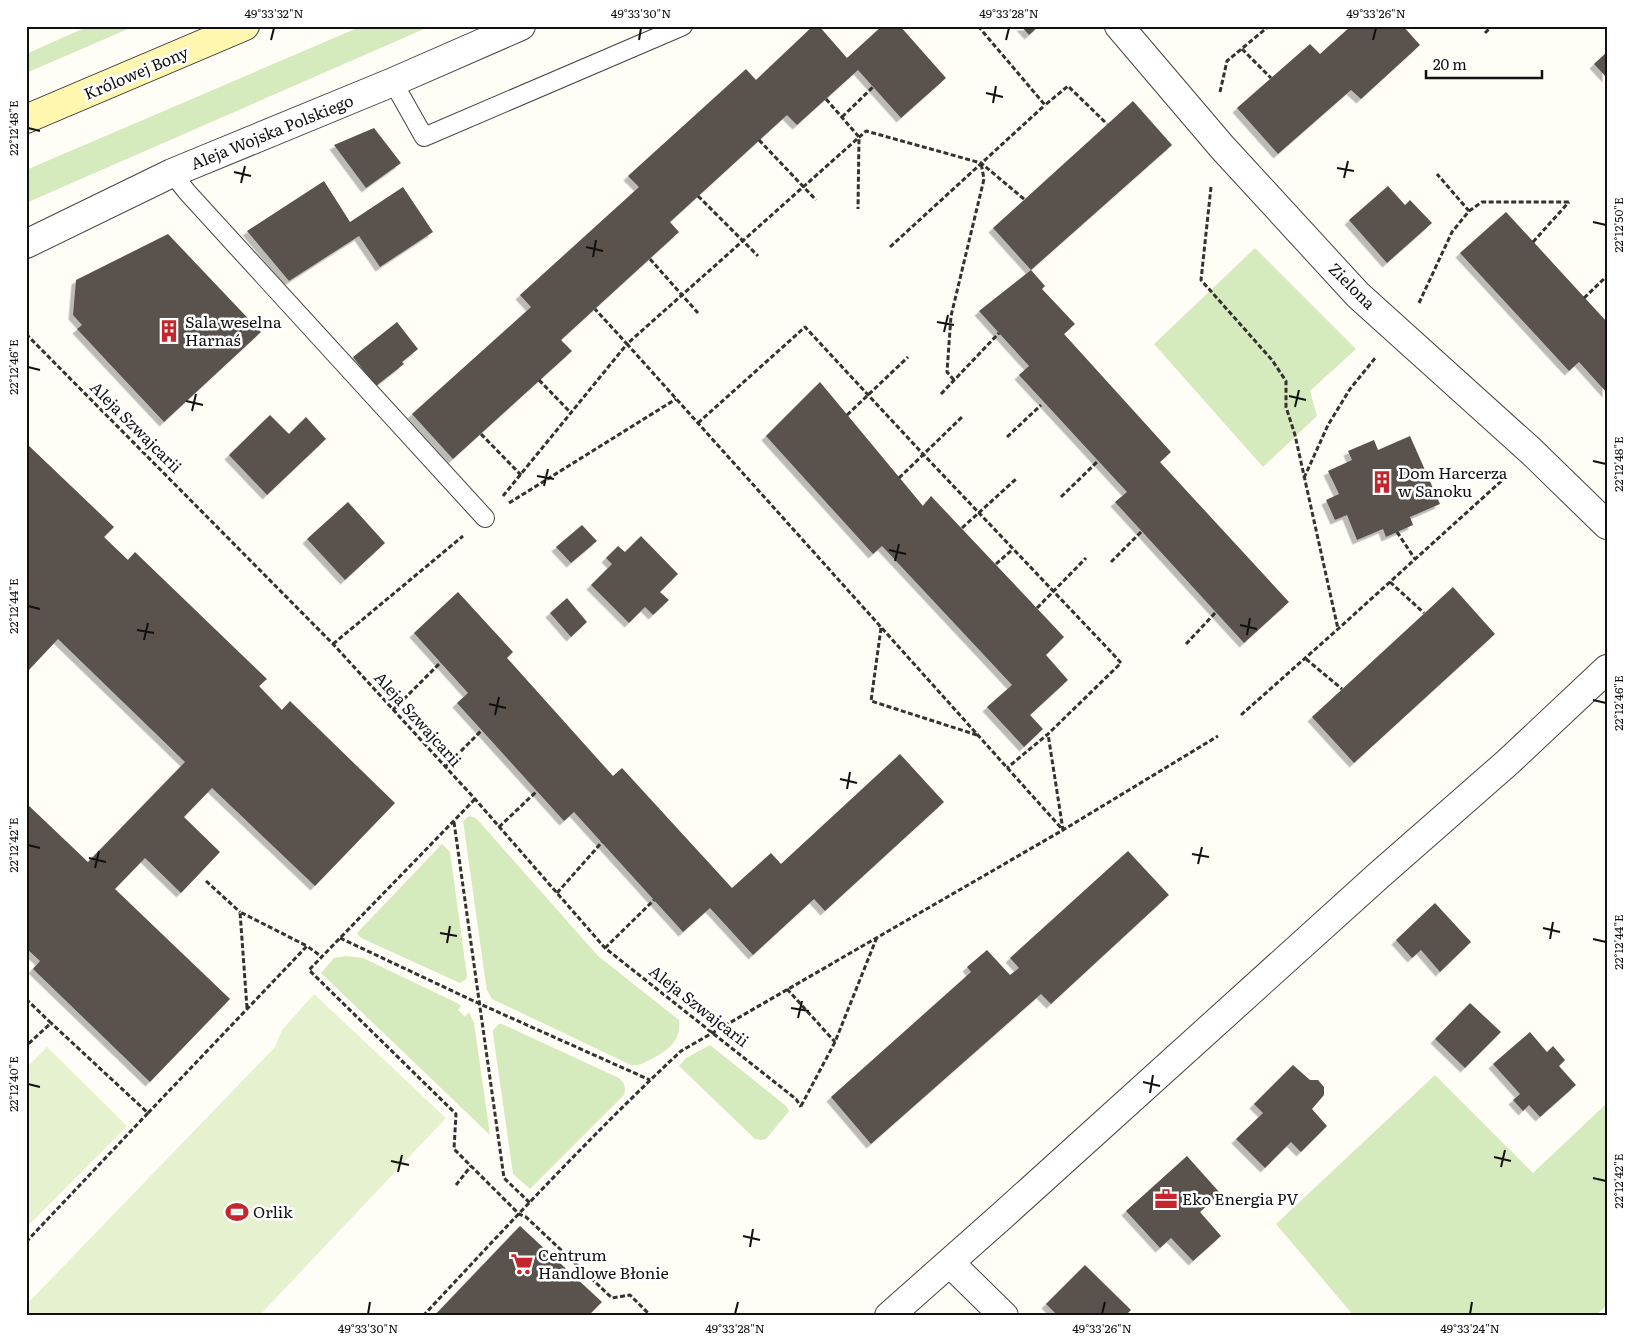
<svg xmlns="http://www.w3.org/2000/svg" width="1633" height="1342" font-family="Literata,serif">
<defs>
<filter id="shadow"><feDropShadow dx="-4.5" dy="4.5" stdDeviation="0" flood-color="#0004"/></filter>
</defs>
<rect width="100%" height="100%" fill="#fffdf5"/>
<g fill="#d5ebbd">
<path d="M89,26H135L26,73V54Z"/>
<path d="M362,26H431L26,203V170Z"/>
<path d="M1255,248L1356,349L1310,391L1317,416L1263,467L1154,344Z"/>
<path d="M469,816L476,818L598,956L679,1020C682,1045 661,1054 642,1064L637,1065H631L492,999L487,990L486,985L463,821Z"/>
<path d="M442,844L450,852L467,976L466,979L460,983L361,938L357,933Z"/>
<path d="M346,956L363,958L457,1003L461,1006L458,1010L465,1017L469,1012L474,1023L490,1135L321,973L334,958Z"/>
<path d="M499,1024H502L619,1078C625,1084 626,1087 624,1095L530,1189L513,1174L493,1034V1030Z"/>
<path d="M710,1045L786,1106L789,1111L766,1139L761,1140L755,1139L679,1066L686,1058Z"/>
<path d="M1435,1075L1533,1173L1607,1103V1305L1595,1316H1354L1276,1224Z"/>
</g>
<g fill="#e6f2cf">
<path d="M314,994L446,1118L259,1316H30L26,1312V1305L275,1047L282,1030Z"/>
<path d="M47,1047L127,1126L26,1228V1068Z"/>
</g>
<g fill="#5a524d" filter="url(#shadow)">
<path d="M813,26H819L847,58L882,26H900L946,78L901,118L858,70L797,125L787,115L670,222L679,232L561,340L572,351L453,459L412,414L531,307L520,295L639,187L628,176L746,69L756,80Z"/>
<path d="M1021,26H1039L1029,35Z"/>
<path d="M1351,26H1403L1420,45L1361,99L1351,90L1278,154L1237,108L1310,44L1320,54Z"/>
<path d="M1607,52V78L1594,64Z"/>
<path d="M1133,101L1172,145L1031,270L993,228Z"/>
<path d="M374,128L401,163L366,188L334,145Z"/>
<path d="M324,181L350,222L403,187L433,232L380,267L359,236L289,281L247,231Z"/>
<path d="M1388,186L1405,205L1410,200L1432,223L1387,263L1349,220Z"/>
<path d="M1506,212L1607,322V393L1579,362L1569,371L1460,253Z"/>
<path d="M168,234L261,332L164,422L77,329L82,325L73,315L76,280Z"/>
<path d="M1031,270L1045,286L1042,289L1075,324L1064,334L1171,452L1160,462L1289,602L1244,643L1115,502L1127,492L1019,375L1029,366L979,311Z"/>
<path d="M397,322L418,349L402,362L404,364L376,386L353,357Z"/>
<path d="M820,382L923,506L931,496L1064,637L1046,655L1068,680L1030,715L1043,729L1024,747L987,707L1012,685L882,546L873,554L766,436Z"/>
<path d="M270,415L289,434L306,417L326,439L267,495L229,455Z"/>
<path d="M1410,436L1440,504L1410,517L1413,525L1386,537L1383,529L1357,540L1347,515L1335,520L1326,500L1339,494L1328,471L1352,460L1348,451L1374,440L1378,450Z"/>
<path d="M26,443L114,527L104,537L128,560L135,552L267,679L259,686L282,710L290,701L395,803L315,886L212,788L184,817L220,852L181,893L145,858L115,889L230,999L150,1082L33,969L40,961L26,948V803L88,862L185,762L58,639L26,673Z"/>
<path d="M348,502L385,543L345,580L307,539Z"/>
<path d="M582,525L597,541L571,563L556,547Z"/>
<path d="M641,536L678,574L660,592L669,600L653,615L645,607L629,623L591,585L612,564L606,558L618,546L625,552Z"/>
<path d="M1453,587L1495,634L1354,763L1312,717Z"/>
<path d="M458,592L513,652L507,658L613,776L622,768L732,888L771,853L781,864L900,754L944,802L825,911L814,899L753,955L710,908L683,932L574,812L564,821L457,703L468,693L414,633Z"/>
<path d="M567,598L587,622L571,637L550,613Z"/>
<path d="M1128,851L1169,895L1051,1004L1041,994L871,1144L831,1097L971,972L967,967L987,950L1010,975L1019,968L1010,958Z"/>
<path d="M1435,903L1471,942L1440,972L1421,950L1412,958L1396,940Z"/>
<path d="M1470,1003L1501,1032L1465,1068L1435,1039Z"/>
<path d="M1530,1032L1547,1052L1553,1046L1565,1060L1559,1066L1576,1085L1540,1117L1529,1105L1523,1111L1513,1100L1520,1094L1493,1064Z"/>
<path d="M1293,1065L1310,1080H1318L1324,1087V1095L1312,1109L1327,1126L1301,1152L1291,1142L1265,1168L1236,1139L1263,1113L1254,1104Z"/>
<path d="M1187,1156L1220,1193L1200,1212L1221,1236L1193,1261L1171,1238L1160,1248L1126,1211Z"/>
<path d="M520,1226L602,1302L588,1316H434Z"/>
<path d="M1085,1265L1131,1310L1125,1316H1058L1046,1304Z"/>
</g>
<g fill="none" stroke-linecap="round" stroke-linejoin="round">
<defs>
<g id="lane">
<path d="M393,82L424,137L683,26"/>
<path d="M172,173L187,192L485,518"/>
</g>
<g id="street">
<path d="M1119,26L1222,147L1358,295L1531,451L1607,525"/>
<path d="M26,244L172,173L393,82L521,26"/>
<path d="M950,1263L1004,1316"/>
<path d="M889,1316L1003,1215L1378,876L1508,762L1607,669"/>
</g>
<path id="secondary" d="M26,119L245,26"/>
</defs>
<use href="#lane" stroke="#444" stroke-width="20"/>
<use href="#street" stroke="#444" stroke-width="30"/>
<use href="#secondary" stroke="#333" stroke-width="30"/>
<g stroke="#333" stroke-width="3" stroke-dasharray="5 2.5" stroke-linecap="butt">
<path d="M978,26L1045,105L1068,86L1107,124"/>
<path d="M1348,26L1350,28"/>
<path d="M1485,33L1492,26"/>
<path d="M1242,49L1271,78"/>
<path d="M1220,92L1227,61L1269,26"/>
<path d="M826,99L859,137L858,209"/>
<path d="M842,117L873,87"/>
<path d="M759,140L816,200"/>
<path d="M1211,187L1201,280L1272,360L1286,381V407L1295,435L1338,629"/>
<path d="M698,196L758,256"/>
<path d="M1024,199L981,163L866,131L627,344L1063,830L1048,734"/>
<path d="M1469,211L1482,202H1569"/>
<path d="M1533,242L1569,202"/>
<path d="M890,247L1045,105"/>
<path d="M650,259L698,313"/>
<path d="M1584,298L1607,276"/>
<path d="M1419,303L1452,232L1469,211L1437,174"/>
<path d="M26,334L333,644L475,799L605,948L796,1099L801,1107"/>
<path d="M539,380L571,413"/>
<path d="M954,380L947,372L951,316L984,179L981,163"/>
<path d="M941,394L999,333"/>
<path d="M847,415L908,357"/>
<path d="M698,423L805,327L923,454L1113,654L1121,663L1048,734L1007,768"/>
<path d="M481,434L521,475"/>
<path d="M1007,437L1041,405"/>
<path d="M899,478L962,417"/>
<path d="M1304,478L1328,425L1350,389L1376,357"/>
<path d="M503,496L627,344L595,309"/>
<path d="M1061,497L1098,461"/>
<path d="M509,503L676,399"/>
<path d="M962,528L1016,479"/>
<path d="M1397,532L1415,559"/>
<path d="M1111,562L1142,531"/>
<path d="M996,564L1013,549"/>
<path d="M1390,582L1424,613"/>
<path d="M1037,608L1086,558"/>
<path d="M881,628L871,701L977,735"/>
<path d="M333,644L463,536"/>
<path d="M1186,644L1216,612"/>
<path d="M1306,659L1342,689"/>
<path d="M393,710L441,662"/>
<path d="M1241,715L1338,629L1508,475"/>
<path d="M445,767L482,730"/>
<path d="M475,799L309,970L456,1114L454,1149L519,1214L526,1217L612,1298L630,1295L651,1316"/>
<path d="M454,822L504,1178L530,1203"/>
<path d="M499,827L537,791"/>
<path d="M206,881L240,912"/>
<path d="M557,893L602,842"/>
<path d="M340,938L480,1004L650,1080"/>
<path d="M605,948L654,900"/>
<path d="M787,989L835,1042"/>
<path d="M26,999L51,1023L26,1046"/>
<path d="M247,1008L240,912L307,946"/>
<path d="M801,1106L835,1042L877,937"/>
<path d="M148,1113L307,946L322,957"/>
<path d="M456,1185L471,1166"/>
<path d="M26,1242L148,1113L51,1023"/>
<path d="M423,1316C507,1226 591,1135 681,1051L1063,830L1218,736"/>
</g>
<use href="#lane" stroke="#fff" stroke-width="18"/>
<use href="#street" stroke="#fff" stroke-width="28"/>
<use href="#secondary" stroke="#fff6b0" stroke-width="28"/>
</g>
<path fill="none" stroke="#111" stroke-width="2" d="M271,40L274,28M639,40L641,28M1006,40L1009,28M1373,40L1376,28M986,93L1003,97M993,103L996,86M28,128L40,131M1337,168L1354,171M234,172L251,176M1344,178L1348,161M241,183L245,166M1593,222L1606,225M586,247L603,251M593,257L596,240M937,322L954,325M944,332L948,315M28,367L40,370M1289,396L1306,400M186,401L203,405M1295,407L1299,390M192,411L196,394M1593,461L1606,464M537,476L554,479M544,486L548,469M889,550L906,554M895,561L899,544M28,606L40,609M1240,625L1257,629M137,630L154,633M1247,635L1250,618M144,640L148,623M1593,700L1606,703M489,704L506,708M495,715L499,697M840,779L857,783M847,789L850,772M28,845L40,848M1192,854L1209,857M89,858L106,862M1198,864L1202,847M95,868L99,851M1543,928L1560,932M440,933L457,936M1550,939L1553,922M1593,939L1606,942M447,943L450,926M791,1008L809,1011M798,1018L802,1001M1143,1082L1160,1086M28,1084L40,1087M1150,1093L1153,1075M1494,1157L1511,1161M391,1161L409,1165M1501,1167L1505,1150M398,1172L402,1155M1593,1178L1606,1181M743,1236L760,1240M750,1247L753,1229M368,1314L370,1302M735,1314L738,1302M1102,1314L1105,1302M1470,1314L1472,1302"/>
<defs>
<symbol id="building-bare" viewBox="-9 -9 18 18"><path d="M-4-6H4V6H1V3H-1V6H-4ZM-2.5-4.3h1.7v1.8h-1.7ZM.8-4.3h1.7v1.8H.8ZM-2.5-1h1.7V.8h-1.7ZM.8-1h1.7V.8H.8Z" fill="#c4262e" stroke="#fff" stroke-width="2.5" paint-order="stroke"/></symbol>
<symbol id="office-bare" viewBox="-9 -9 18 18"><path d="M-6-3h4V-5.5h4V-3h4V5H-6ZM-1-4.5V-3h2v-1.5ZM-6 0V1H6V0Z" fill="#c4262e" stroke="#fff" stroke-width="2.5" paint-order="stroke"/></symbol>
<symbol id="stadium-bare" viewBox="-9 -9 18 18"><path d="M0-5a6.5 5 0 1 0 0 10a6.5 5 0 1 0 0-10ZM-3.5-1.8h7v3.6h-7Z" fill="#c4262e" stroke="#fff" stroke-width="2.5" paint-order="stroke"/></symbol>
<symbol id="supermarket-bare" viewBox="-9 -9 18 18"><path d="M-6-5.5h2.5l.6 2H6L4.5 2H-2.5L-4.4-4H-6ZM-1.5 3.2a1.3 1.3 0 1 0 .1 0ZM3 3.2a1.3 1.3 0 1 0 .1 0Z" fill="#c4262e" stroke="#fff" stroke-width="2.5" paint-order="stroke"/></symbol>
</defs>
<g fill-rule="evenodd">
<use href="#building-bare" x="153" y="315" width="32" height="32"/>
<use href="#building-bare" x="1366" y="466" width="32" height="32"/>
<use href="#office-bare" x="1150" y="1183" width="32" height="32"/>
<use href="#stadium-bare" x="221" y="1196" width="32" height="32"/>
<use href="#supermarket-bare" x="506" y="1248" width="32" height="32"/>
</g>
<g text-anchor="middle" stroke-width="5" stroke-linejoin="round" paint-order="stroke">
<g font-size="16" fill="#111" stroke="#fff">
<text transform="translate(136 73) rotate(-23)" y="6">Królowej Bony</text>
<text transform="translate(272 132) rotate(-22)" y="6">Aleja Wojska Polskiego</text>
<text transform="translate(1352 286) rotate(45)" y="6">Zielona</text>
<text transform="translate(136 427) rotate(45)" y="6">Aleja Szwajcarii</text>
<text transform="translate(418 719) rotate(48)" y="6">Aleja Szwajcarii</text>
<text transform="translate(699 1006) rotate(38)" y="6">Aleja Szwajcarii</text>
</g>
<g font-size="16" fill="#111" stroke="#fff" text-anchor="start">
<text x="185" y="328">Sala weselna<tspan x="185" dy="18">Harnaś</tspan></text>
<text x="1398" y="479">Dom Harcerza<tspan x="1398" dy="18">w Sanoku</tspan></text>
<text x="1182" y="1205">Eko Energia PV</text>
<text x="253" y="1218">Orlik</text>
<text x="538" y="1261">Centrum<tspan x="538" dy="18">Handlowe Błonie</tspan></text>
</g>
</g>
<rect width="1633" height="1342" fill="none" stroke="#ffffff" stroke-width="55"/>
<path d="M1426 70v8h116v-8" fill="none" stroke="#111111" stroke-width="2.5"/>
<text x="1433" y="70" font-size="15" fill="#111111" stroke="#ffffff" stroke-width="4" paint-order="stroke">20 m</text>
<rect x="28" y="28" width="1578" height="1286" fill="none" stroke="#111" stroke-width="2"/>
<g font-size="12" text-anchor="middle" fill="#111">
<text x="274" y="18">49°33'32"N</text>
<text x="641" y="18">49°33'30"N</text>
<text x="1009" y="18">49°33'28"N</text>
<text x="1376" y="18">49°33'26"N</text>
<text transform="translate(14 128) rotate(-90)" y="4">22°12'48"E</text>
<text transform="translate(1619 225) rotate(-90)" y="4">22°12'50"E</text>
<text transform="translate(14 367) rotate(-90)" y="4">22°12'46"E</text>
<text transform="translate(1619 464) rotate(-90)" y="4">22°12'48"E</text>
<text transform="translate(14 606) rotate(-90)" y="4">22°12'44"E</text>
<text transform="translate(1619 703) rotate(-90)" y="4">22°12'46"E</text>
<text transform="translate(14 845) rotate(-90)" y="4">22°12'42"E</text>
<text transform="translate(1619 942) rotate(-90)" y="4">22°12'44"E</text>
<text transform="translate(14 1084) rotate(-90)" y="4">22°12'40"E</text>
<text transform="translate(1619 1181) rotate(-90)" y="4">22°12'42"E</text>
<text x="368" y="1333">49°33'30"N</text>
<text x="735" y="1333">49°33'28"N</text>
<text x="1102" y="1333">49°33'26"N</text>
<text x="1470" y="1333">49°33'24"N</text>
</g>
</svg>
